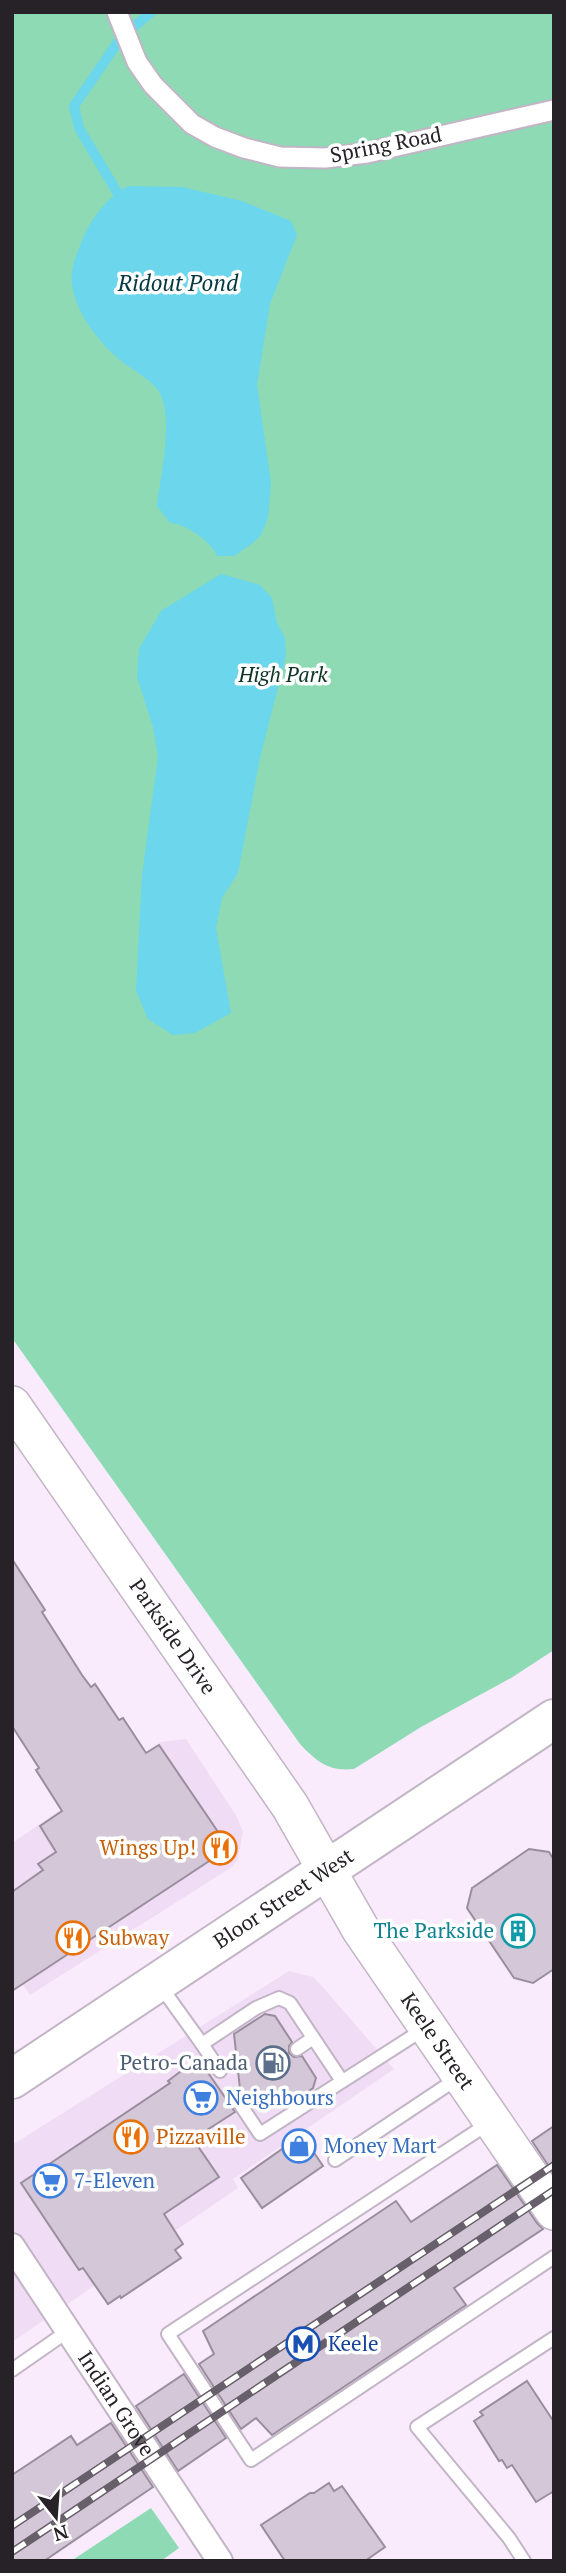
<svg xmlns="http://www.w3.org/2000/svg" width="566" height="2573" font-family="'PT Serif',serif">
<rect width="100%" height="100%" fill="#f9ebfc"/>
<g fill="#f0ddf5">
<path d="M186,1739L237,1817L243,1832L238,1859L232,1867L30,1995L12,1969V1843L160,1742Z"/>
<path d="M289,1971L313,1977L321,1985L394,2069L233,2179L238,2188L12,2342V2145Z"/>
</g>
<g fill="#8ddab5">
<path d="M12,12H554V1650L511,1678L421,1727L354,1769C329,1772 316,1761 300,1744L12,1338Z"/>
<path d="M151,2508L179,2548L161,2561H71Z"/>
</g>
<g fill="#6bd6ec">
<path d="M128,186L182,187L242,201L291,221L297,235L270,304L257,385L271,483L268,518L261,535L253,543L234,556H217C210,540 186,524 170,523L157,506C160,478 175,415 158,390C151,380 130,368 120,360C99,342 75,312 72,284C70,269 76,256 81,243C90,220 106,198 128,186Z"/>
<path d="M221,574L260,585L272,598L277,623L285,638L286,656L260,758L238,873L222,898L216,928L231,1013L195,1033L173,1035L148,1019L136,991L142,875L158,757L153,727L137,677L139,649L161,611Z"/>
</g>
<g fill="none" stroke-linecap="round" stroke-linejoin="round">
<path stroke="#6bd6ec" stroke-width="10" d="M117,192L79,128L74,106L120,39L151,12"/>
</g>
<g fill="#d4c7d8" stroke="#9a8e9e" stroke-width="2">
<path d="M12,1559L45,1610L42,1612L82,1675L91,1687L95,1684L119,1720L123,1718L146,1753L159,1745L229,1848L12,1991V1892L43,1870L38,1864L56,1852L40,1826L62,1811L36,1770L39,1768L12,1726Z"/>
<path d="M529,1849L549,1852L554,1860V1969L533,1983L514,1978L467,1908L472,1888Z"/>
<path d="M265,2014L275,2016L292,2042L289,2046V2053L294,2057L302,2056L316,2078L313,2088L285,2107L241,2098L234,2034Z"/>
<path d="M198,2058L235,2112L193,2139L219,2177L164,2214L183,2244L175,2250L181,2258L121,2298L120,2296L108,2304L83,2268L79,2270L21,2183L170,2083L168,2081Z"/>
<path d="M554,2126V2174L532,2141Z"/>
<path d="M302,2135L323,2166L262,2208L241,2178Z"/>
<path d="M497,2165L537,2223L543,2229L454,2288L466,2305L272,2435L256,2418L241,2429L199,2364L214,2354L203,2331L396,2201L411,2222Z"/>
<path d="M184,2374L226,2438L178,2471L136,2406Z"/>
<path d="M527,2381L554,2422V2491L536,2502L512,2465L507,2468L502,2460L499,2461L474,2421L483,2415L480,2412Z"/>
<path d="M111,2423L153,2487L44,2561H12V2475L71,2436L77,2445Z"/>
<path d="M329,2483L334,2491L342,2486L385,2547L365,2561H285L261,2525L310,2493H314Z"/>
</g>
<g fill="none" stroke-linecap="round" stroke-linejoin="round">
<defs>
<g id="service">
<path d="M159,1984L202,2044L256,2008L279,1998L290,2003L342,2081"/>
<path d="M202,2044L220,2071"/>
<path d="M297,2049L313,2038"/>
<path d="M242,2107L260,2134L424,2029"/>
<path d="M489,2123L168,2334L251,2460L554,2257"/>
<path d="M335,2160L458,2078"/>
<path d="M12,2370L68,2331"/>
<path d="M524,2561L509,2538L417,2427L554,2338"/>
</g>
<path id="pedestrian" d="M117,12L137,62L153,85L192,124L215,137L244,148L280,157L325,158L367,153L554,110"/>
<g id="minor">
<path id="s1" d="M12,2246L220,2561"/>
</g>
<g id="secondary">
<path id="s2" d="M12,1405L290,1806L361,1930L554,2211"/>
</g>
<g id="primary">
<path id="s3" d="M12,2079L554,1719"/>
</g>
</defs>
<use href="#service" stroke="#c2b5c6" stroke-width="16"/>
<use href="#pedestrian" stroke="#c2b5c6" stroke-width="23"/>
<use href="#minor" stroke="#c2b5c6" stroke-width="28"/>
<use href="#secondary" stroke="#c2b5c6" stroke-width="40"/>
<use href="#primary" stroke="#c2b5c6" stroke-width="42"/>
<use href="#service" stroke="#fff" stroke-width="12"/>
<use href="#pedestrian" stroke="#fff" stroke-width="19"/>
<use href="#minor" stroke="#fff" stroke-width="24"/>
<use href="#secondary" stroke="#fff" stroke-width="37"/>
<use href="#primary" stroke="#fff" stroke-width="38"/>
<defs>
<g id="rail">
<path d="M12,2526L554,2165"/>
<path d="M12,2552L554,2190"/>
</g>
</defs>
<use href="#rail" stroke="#675f69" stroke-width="8"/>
<use href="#rail" stroke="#fff" stroke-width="5" stroke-dasharray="16" stroke-linecap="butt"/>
</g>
<defs>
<symbol id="restaurant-ring" viewBox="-11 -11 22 22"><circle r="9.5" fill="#fff" stroke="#e8710a" stroke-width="1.5"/><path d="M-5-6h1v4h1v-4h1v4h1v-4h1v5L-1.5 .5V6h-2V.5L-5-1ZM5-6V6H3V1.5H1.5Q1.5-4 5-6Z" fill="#e8710a"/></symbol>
<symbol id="building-ring" viewBox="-11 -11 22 22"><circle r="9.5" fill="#fff" stroke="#0f9aa8" stroke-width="1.5"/><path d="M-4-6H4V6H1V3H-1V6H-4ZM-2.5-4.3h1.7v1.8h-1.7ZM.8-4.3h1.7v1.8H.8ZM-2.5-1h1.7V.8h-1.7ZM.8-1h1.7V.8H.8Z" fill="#0f9aa8"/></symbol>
<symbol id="fuel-ring" viewBox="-11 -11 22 22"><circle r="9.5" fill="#fff" stroke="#5c6f8a" stroke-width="1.5"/><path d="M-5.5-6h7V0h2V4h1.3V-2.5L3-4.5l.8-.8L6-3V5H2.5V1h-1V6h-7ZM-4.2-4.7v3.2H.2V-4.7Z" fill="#5c6f8a"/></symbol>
<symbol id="supermarket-ring" viewBox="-11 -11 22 22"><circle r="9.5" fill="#fff" stroke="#3f7fe0" stroke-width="1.5"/><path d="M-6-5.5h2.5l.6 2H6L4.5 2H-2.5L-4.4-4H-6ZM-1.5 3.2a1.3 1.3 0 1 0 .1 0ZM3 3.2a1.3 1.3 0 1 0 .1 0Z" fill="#3f7fe0"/></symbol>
<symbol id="shop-ring" viewBox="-11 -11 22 22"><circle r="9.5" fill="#fff" stroke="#3f7fe0" stroke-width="1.5"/><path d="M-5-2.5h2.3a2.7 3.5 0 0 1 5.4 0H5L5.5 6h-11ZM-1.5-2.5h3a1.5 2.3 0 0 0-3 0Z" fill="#3f7fe0"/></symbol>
<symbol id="metro-ring" viewBox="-11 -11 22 22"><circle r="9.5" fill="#fff" stroke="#1a4fb4" stroke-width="1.5"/><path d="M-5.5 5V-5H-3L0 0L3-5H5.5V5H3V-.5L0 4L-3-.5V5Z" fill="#1a4fb4"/></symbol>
</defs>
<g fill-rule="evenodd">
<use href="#restaurant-ring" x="201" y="1829" width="38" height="38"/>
<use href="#building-ring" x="499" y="1912" width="38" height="38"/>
<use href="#restaurant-ring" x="54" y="1919" width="38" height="38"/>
<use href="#fuel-ring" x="254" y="2044" width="38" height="38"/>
<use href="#supermarket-ring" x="182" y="2079" width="38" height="38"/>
<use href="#restaurant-ring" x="112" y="2118" width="38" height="38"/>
<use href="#shop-ring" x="280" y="2127" width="38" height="38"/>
<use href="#supermarket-ring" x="31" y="2162" width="38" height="38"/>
<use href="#metro-ring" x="284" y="2325" width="38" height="38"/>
</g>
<g text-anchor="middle" stroke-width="7" stroke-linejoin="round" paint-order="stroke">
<g font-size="21" fill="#272228" stroke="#fff">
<text transform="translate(386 145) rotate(-11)" y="7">Spring Road</text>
<text dy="7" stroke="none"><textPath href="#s2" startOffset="282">Parkside Drive</textPath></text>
<text dy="7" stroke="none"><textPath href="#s3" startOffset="326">Bloor Street West</textPath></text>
<text dy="7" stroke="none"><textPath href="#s2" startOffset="766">Keele Street</textPath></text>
<text dy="7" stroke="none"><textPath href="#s1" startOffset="189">Indian Grove</textPath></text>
</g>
<g font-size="21" font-style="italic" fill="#0d3424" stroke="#fff">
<text x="283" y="682">High Park</text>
</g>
<g font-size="21" fill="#c56008" stroke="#fff" text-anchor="start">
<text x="196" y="1855" text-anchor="end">Wings Up!</text>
<text x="98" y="1945">Subway</text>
<text x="156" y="2144">Pizzaville</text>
</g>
<g font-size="21" fill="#0d838f" stroke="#fff" text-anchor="end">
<text x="494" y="1938">The Parkside</text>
</g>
<g font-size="21" fill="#4e5e75" stroke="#fff" text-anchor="end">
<text x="248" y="2070">Petro-Canada</text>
</g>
<g font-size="21" fill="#366cbe" stroke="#fff" text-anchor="start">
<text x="226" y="2105">Neighbours</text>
<text x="324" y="2153">Money Mart</text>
<text x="74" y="2188">7-Eleven</text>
</g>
<g font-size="21" fill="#164399" stroke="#fff" text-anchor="start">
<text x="328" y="2351">Keele</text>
</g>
<g font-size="23" font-style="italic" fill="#043942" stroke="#fff">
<text x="178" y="291">Ridout Pond</text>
</g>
</g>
<rect width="566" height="2573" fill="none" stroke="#272228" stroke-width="28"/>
<g transform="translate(56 2517) rotate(163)" stroke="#ffffff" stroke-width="5" paint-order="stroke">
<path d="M0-5L12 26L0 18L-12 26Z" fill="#272228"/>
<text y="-10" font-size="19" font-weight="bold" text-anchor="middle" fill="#272228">N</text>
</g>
</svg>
